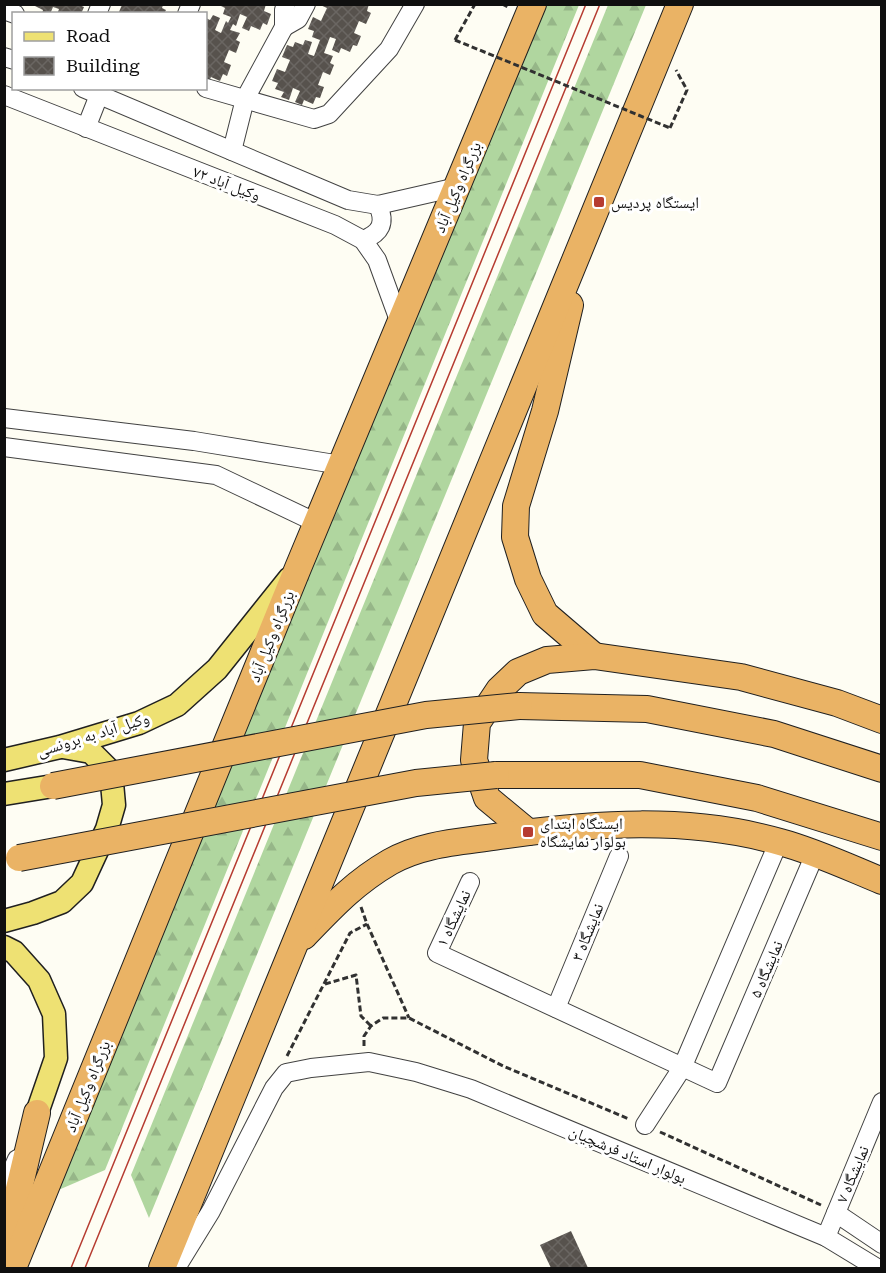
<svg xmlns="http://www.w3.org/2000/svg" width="886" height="1273" font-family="'Roboto Serif','Noto Naskh Arabic',serif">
<defs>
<pattern id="forest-firs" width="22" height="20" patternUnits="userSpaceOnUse" patternTransform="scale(1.5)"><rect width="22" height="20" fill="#b0d69f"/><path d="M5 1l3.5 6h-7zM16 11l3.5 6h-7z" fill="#96b688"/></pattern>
<pattern id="building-cross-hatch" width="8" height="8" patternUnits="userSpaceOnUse" patternTransform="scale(1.5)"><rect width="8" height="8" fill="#57524d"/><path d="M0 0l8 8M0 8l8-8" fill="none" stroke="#6a6662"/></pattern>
</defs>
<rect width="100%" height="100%" fill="#fefdf3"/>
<g fill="url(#forest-firs)">
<path d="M539,5H579L105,1170L56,1191Z"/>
<path d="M608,5H646L149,1218L131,1175Z"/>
</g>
<g fill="url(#building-cross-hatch)">
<path d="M36,4H77L84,7L81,14H57L59,9L53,7L50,14H42L43,10L35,6Z"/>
<path d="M217,4H266L264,11L271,14L267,25L263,23L260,30L251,26L249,31L242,28L247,17L240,14L236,26L233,24L230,30L240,33L236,40L240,42L236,53L229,50L224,62L231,65L227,76L223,74L220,81L211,77L209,82L206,80V18L210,20L213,15L220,18L215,30L221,33L226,21L228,23L231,17L223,14L225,8Z"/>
<path d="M318,4H369L367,11L371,13L366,24L359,21L354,33L361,36L357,46L353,45L350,52L341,48L339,53L332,50L336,39L330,37L324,53L333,56L330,63L334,65L330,75L323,72L318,85L324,87L320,98L316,97L313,104L304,100L302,105L295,102L300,91L293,88L289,100L281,97L284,92L275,89L278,83L272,81L277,69L285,72L290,60L282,57L287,45L293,47L295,42L303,45L305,40L312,42L308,54L314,56L320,40L312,37L314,31L308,29L313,17L321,21L327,8Z"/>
<path d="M122,5H163L162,8L166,10L164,14H118Z"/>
<path d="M571,1231L588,1268H551L540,1245Z"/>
</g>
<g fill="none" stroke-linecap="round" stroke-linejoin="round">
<defs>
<g id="minor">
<path d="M4,10L15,14"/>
<path d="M97,14L101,4"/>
<path d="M187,14L191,4"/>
<path d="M284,27L298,19L306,4"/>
<path d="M4,57L14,60"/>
<path d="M83,88L348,200L378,205L457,187"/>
<path d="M206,88L314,119L329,114L389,49L415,4"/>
<path d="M4,95L335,225L363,240L377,260L400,323"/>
<path d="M86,128L99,95"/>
<path d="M232,151L245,99L284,27V10L286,4"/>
<path d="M363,240C381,233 386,223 378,205"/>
<path d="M4,418L194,441L341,465"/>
<path d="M4,447L216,475L317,523"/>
<path d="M470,882L437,953L717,1083L815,854"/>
<path d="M556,1008L619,856"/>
<path d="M645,1125L682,1068L779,841"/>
<path d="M4,1189L17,1159"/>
<path d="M836,1213L882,1244"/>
<path d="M826,1237L882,1102"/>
<path d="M176,1268L211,1211L274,1088L286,1073L311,1068L369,1062L416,1072L471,1089L826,1237L877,1268"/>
</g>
<g id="major">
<path d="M4,760L60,747L139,723L177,705L217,669L289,579"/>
<path d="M4,794L53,786"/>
<path d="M4,921L33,913L62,902L82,883L107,829L114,805L111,772L91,752L63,747"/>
<path d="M4,947L14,952L39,980L54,1014L56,1058L37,1113"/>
</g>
<g id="highway">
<path d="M570,305L545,411L516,506L515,537L528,579L545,614L594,656"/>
<path d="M519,706L647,709L774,734L882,769"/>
<path d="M496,775H640L757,798L882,837"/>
<path d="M528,832L487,798L474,760L477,723L499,690L518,672L547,660L594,656L741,677L837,703L882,720"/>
<path d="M304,936C332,907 354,883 390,862C423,843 462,842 500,836C592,823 689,816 780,842C814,851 848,867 882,881"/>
<path d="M4,1252L37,1113"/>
<path d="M13,1268L298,568L533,4"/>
<path d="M162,1268L680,4"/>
</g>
</defs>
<use href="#minor" stroke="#424242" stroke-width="20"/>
<use href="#major" stroke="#202020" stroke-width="25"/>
<use href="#highway" stroke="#202020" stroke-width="28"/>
<g stroke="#313131" stroke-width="3" stroke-dasharray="6 3" stroke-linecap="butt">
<path d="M502,4L510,8"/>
<path d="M455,40L475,4"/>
<path d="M670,128L687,90L676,70"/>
<path d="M361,907L367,924L409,1018"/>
<path d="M325,984L356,975L361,1016L371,1026"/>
<path d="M364,1046V1036L371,1026L383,1018H409L503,1066L629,1119"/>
<path d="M287,1056L350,933L367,924"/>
<path d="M660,1132L821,1205"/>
</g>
<use href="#minor" stroke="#fff" stroke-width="18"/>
<use href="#major" stroke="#eee173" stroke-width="22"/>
<use href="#highway" stroke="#eab365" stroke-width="26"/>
<g stroke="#b63c31" stroke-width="1.5">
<path d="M71,1268L586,4"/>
<path d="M85,1268L600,4"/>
</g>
<defs>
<g id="highway-bridge">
<path d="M53,786L426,715L519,706"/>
<path d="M19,858L416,783L496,775"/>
</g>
</defs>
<use href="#highway-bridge" stroke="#202020" stroke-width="28" stroke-linecap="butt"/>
<path stroke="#313131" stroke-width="3" stroke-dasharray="6 3" stroke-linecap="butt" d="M455,40L670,128"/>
<use href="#highway-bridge" stroke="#eab365" stroke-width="26"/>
</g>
<g fill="#b63c31" stroke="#fff" stroke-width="2">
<rect x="593" y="196" width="12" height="12" rx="3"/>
<rect x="522" y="826" width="12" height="12" rx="3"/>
</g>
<g text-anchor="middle" stroke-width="6" stroke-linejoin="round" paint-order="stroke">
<g font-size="16" fill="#0f0f0f" stroke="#fff">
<text transform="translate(227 183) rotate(21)" y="6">۷۲ وکیل آباد</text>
<text transform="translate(457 187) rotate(-67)" y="6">بزرگراه وکیل آباد</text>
<text transform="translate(271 636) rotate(-68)" y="6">بزرگراه وکیل آباد</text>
<text transform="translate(93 734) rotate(-17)" y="6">وکیل آباد به برونسی</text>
<text transform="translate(453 918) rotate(-65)" y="6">نمایشگاه ۱</text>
<text transform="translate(587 932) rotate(-68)" y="6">نمایشگاه ۳</text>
<text transform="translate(766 969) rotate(-67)" y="6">نمایشگاه ۵</text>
<text transform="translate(87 1086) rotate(-68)" y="6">بزرگراه وکیل آباد</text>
<text transform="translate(628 1154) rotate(23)" y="6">بولوار استاد فرشچیان</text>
<text transform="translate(852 1174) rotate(-67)" y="6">نمایشگاه ۷</text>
</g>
<g font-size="16" fill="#0f0f0f" stroke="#fff" text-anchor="start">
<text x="611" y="208">ایستگاه پردیس</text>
<text x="540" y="829">ایستگاه ابتدای<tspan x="540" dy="18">بولوار نمایشگاه</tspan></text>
</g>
</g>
<rect width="886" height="1273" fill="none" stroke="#0f0f0f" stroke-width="12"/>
<rect x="12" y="12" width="195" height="78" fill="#ffffff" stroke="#9f9f9f" stroke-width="1.5"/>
<rect x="24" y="32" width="30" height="9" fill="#eee173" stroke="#9f9f9f" stroke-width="1.5"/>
<text x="66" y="42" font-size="18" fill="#0f0f0f">Road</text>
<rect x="24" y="57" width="30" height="18" fill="url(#building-cross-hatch)" stroke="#9f9f9f" stroke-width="1.5"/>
<text x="66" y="72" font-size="18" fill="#0f0f0f">Building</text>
</svg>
